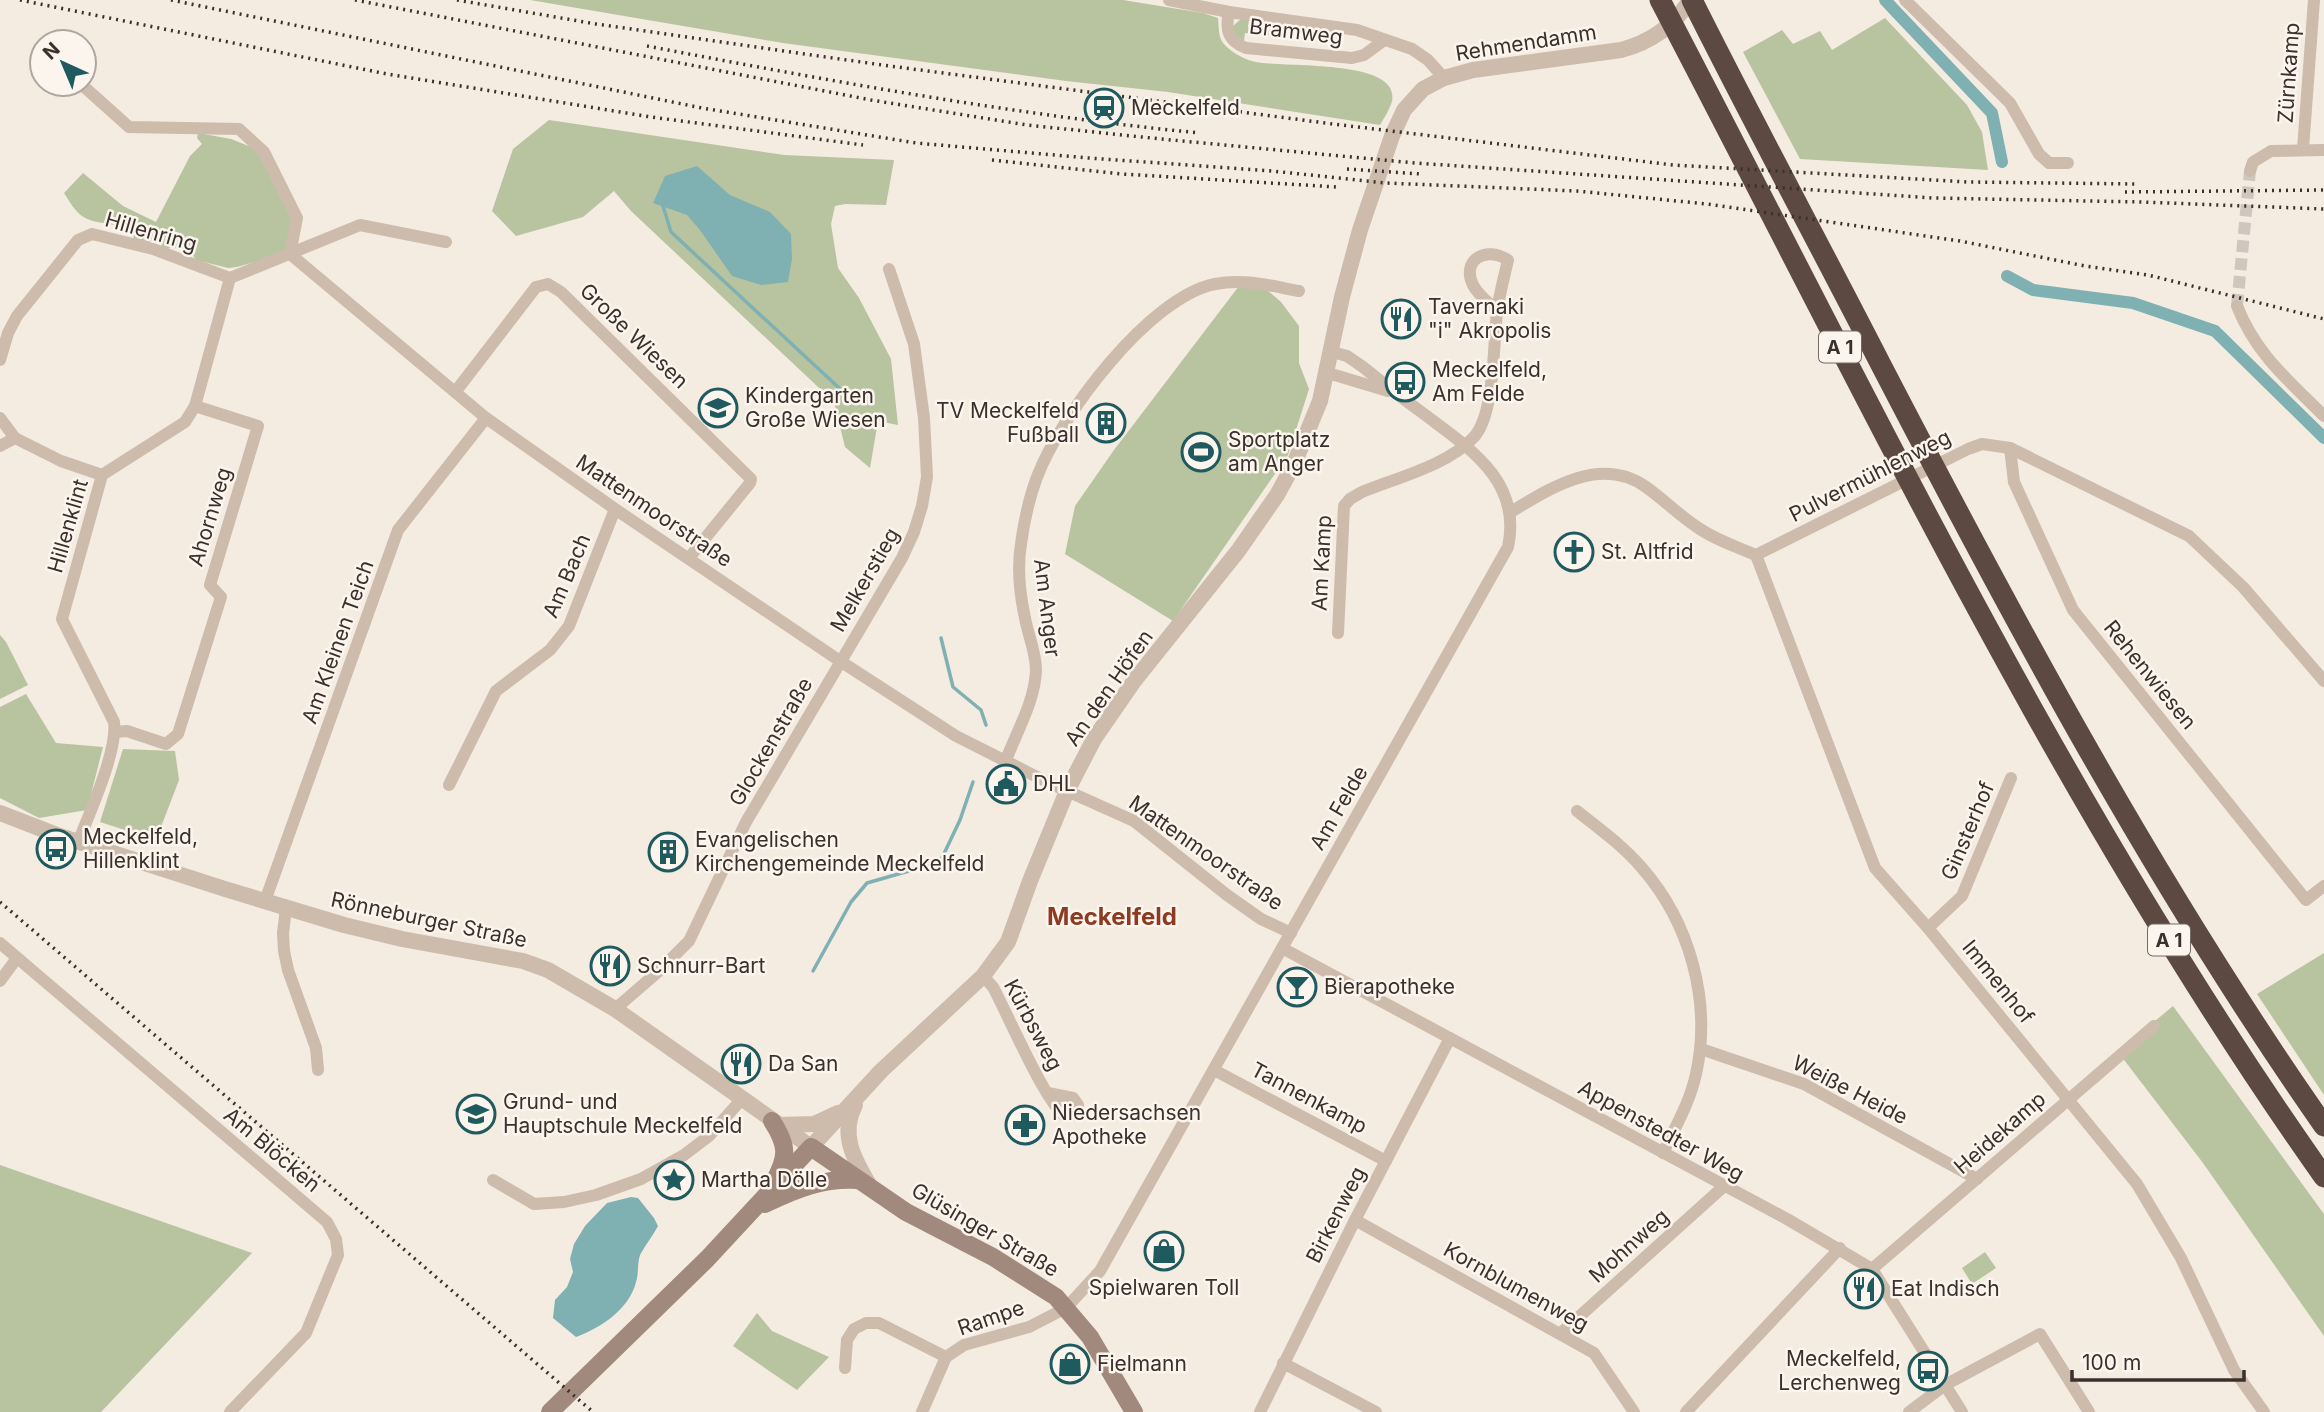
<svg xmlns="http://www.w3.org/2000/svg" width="2324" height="1412" font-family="Inter,sans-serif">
<rect width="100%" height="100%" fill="#f4ebe1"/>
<g fill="#b8c4a0">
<path d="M530,0H1123L1203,13L1218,18C1219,27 1218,38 1224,44C1230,51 1243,59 1252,61C1277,69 1401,57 1392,101C1390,109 1384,118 1380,125L1168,92L1066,81L783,43Z"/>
<path d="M1885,18L1967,105L1982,132L1988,170L1800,159L1743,52L1782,30L1793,44L1820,31L1832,50Z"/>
<path d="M1241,19L1249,20L1248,27L1334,39V42L1245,33L1244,41L1234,34L1233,26Z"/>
<path d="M549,120L784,155L894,160L886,205L845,204L835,206L831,224L838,268L859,298L891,359L898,425L878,421L870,468L845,447L834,402L631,211L614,191L583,217L516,236L492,211L513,149Z"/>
<path d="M198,133L231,139L251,147L262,157L291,219L294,240L281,254L237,267L228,268L196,260L191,252L171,247L165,251L160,249L162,243L152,240L145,246L135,241C129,218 98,228 82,216C75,211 69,201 64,193L83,173L123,206L156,222L190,156L202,144L197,138Z"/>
<path d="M1239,286L1267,290L1281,302L1299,326V363L1309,389L1288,455L1173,621L1065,554L1075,506L1114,450Z"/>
<path d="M0,635L6,642L28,685L0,699Z"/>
<path d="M26,694L56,743L103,747L87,810L39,818L0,798V707Z"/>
<path d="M123,749L175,751L179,780L156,840L100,822Z"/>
<path d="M2324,953V1095L2257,994Z"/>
<path d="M2173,1006L2324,1214V1336L2203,1163L2118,1052Z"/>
<path d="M0,1165L252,1253L101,1412H0Z"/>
<path d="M1985,1252L1996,1268L1972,1284L1962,1268Z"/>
<path d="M757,1313L772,1331L829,1357L797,1390L733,1346Z"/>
</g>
<g fill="#7fb0b2">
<path d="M697,166L730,195L770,212L791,234L792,259L788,282L761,285L732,276L700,230L687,215L653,203L665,176Z"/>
<path d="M631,1197L638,1198L654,1218L658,1226C653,1236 645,1245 640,1255C637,1264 639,1273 636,1282C629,1310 600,1328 576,1337L553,1318L555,1300L567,1287L573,1272L570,1259L574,1244L585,1226L607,1203Z"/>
</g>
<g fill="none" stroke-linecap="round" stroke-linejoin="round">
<g stroke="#7fb0b2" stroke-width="3.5">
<path d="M664,203L663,206L671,232L852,400"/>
<path d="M941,638L953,687L981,710L986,725"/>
<path d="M813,971L851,902L867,883L940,862L960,820L973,782"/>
</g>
<g stroke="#7fb0b2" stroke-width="12">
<path d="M1885,0L1992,113L2002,162"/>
<path d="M2007,276L2033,290L2133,303L2215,331L2324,438"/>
</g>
<path stroke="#cfc6bd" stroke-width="12" stroke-dasharray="12 6" stroke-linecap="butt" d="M2237,306L2250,171"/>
<g stroke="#cdbbac" stroke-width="12">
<path d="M1169,0L1229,12L1357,30L1412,49L1428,60L1444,78"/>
<path d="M1905,0L2010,103L2039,154L2049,163H2068"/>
<path d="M1229,12C1225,30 1228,41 1246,48L1352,58L1364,55L1383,41"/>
<path d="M81,84L129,127L239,129L264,152L297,218L290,254L486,418L615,509L840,661L956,736L1047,782L1134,821L1227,895L1261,919L1291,933"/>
<path d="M2303,149L2314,0"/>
<path d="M2250,171L2253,162L2271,151L2324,150"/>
<path d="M2237,306C2256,354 2288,380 2324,416"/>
<path d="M0,360L8,333L17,316L78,240L92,234L153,249L230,278"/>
<path d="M1328,373L1388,391"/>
<path d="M456,391L536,287L548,284L561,292L751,479L750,483L689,558"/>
<path d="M0,418L15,438L61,461L102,475"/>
<path d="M0,446L15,438"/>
<path d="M2010,448L2014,482L2073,610L2306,900L2324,886"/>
<path d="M1511,512C1550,488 1601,455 1646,487C1663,499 1679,515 1697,527C1714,539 1736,547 1756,555L1968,449L1982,444L2010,448L2189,536L2243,587L2324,681"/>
<path d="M1756,555L1875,868L1928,928L2137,1184L2181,1258L2234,1370L2264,1412"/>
<path d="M1338,633L1344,506L1350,499L1362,492C1396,478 1448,465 1473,438C1495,416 1493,345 1497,313C1499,295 1504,278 1508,260C1485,245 1461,261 1473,285C1478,295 1489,303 1497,311"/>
<path d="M115,732L127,731L166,744L178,734L221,597L210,585L258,426L195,406"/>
<path d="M1006,760C1017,731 1035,701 1036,670C1036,652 1028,635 1025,618C1020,595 1017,568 1021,544C1024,522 1029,498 1037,477C1060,416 1149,297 1215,284C1244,278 1271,286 1299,291"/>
<path d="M449,785L496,691L550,650L569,626L615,509"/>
<path d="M1577,811C1600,829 1623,846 1642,868C1690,923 1712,1002 1696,1074C1690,1102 1675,1128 1663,1153"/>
<path d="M79,840C90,812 118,750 114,722L62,619L102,475L185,422L195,406L230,278L360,225L446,242"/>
<path d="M265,901L398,530L486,418"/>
<path d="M286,908L283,933L284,951L288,970L316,1048L318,1070"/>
<path d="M1928,928L1962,896L2011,778"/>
<path d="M0,943L327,1222L336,1239L338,1255L306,1333L230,1412"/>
<path d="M1282,948L1787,1219L1872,1269L1962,1412"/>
<path d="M983,976L993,987C1007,1013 1045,1102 1065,1116C1073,1117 1077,1113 1078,1105L1073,1098L1048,1093"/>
<path d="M0,981L17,958"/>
<path d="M615,1009L659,971L689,941L746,822L902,558L914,532L922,506L927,477L924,418L914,344L889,269"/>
<path d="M1701,1049L1804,1084L1977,1179"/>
<path d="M1214,1070L1386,1161"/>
<path d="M493,1180L534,1204L564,1202L596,1195L641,1179L684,1155L709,1136L741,1100"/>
<path d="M1355,1220L1594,1353L1634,1412"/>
<path d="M1872,1269L2154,1026"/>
<path d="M1561,1333L1723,1187"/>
<path d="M1283,1363L1376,1412"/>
<path d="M845,1368L847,1340L854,1329L866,1323H879L946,1357"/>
<path d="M922,1412L946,1357L964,1345L1029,1327L1066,1308L1100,1271L1508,547C1522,483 1472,450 1428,417C1406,401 1384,384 1363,367L1347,356L1332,352"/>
<path d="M1260,1412L1355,1220L1450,1038"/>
<path d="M1686,1412L1840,1248"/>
<path d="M1909,1412L1945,1385L2040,1334L2089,1412"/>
</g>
<g stroke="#cdbbac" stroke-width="16">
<path d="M0,813L57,835L225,889L344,925L402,939L523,961L548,970L615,1009L811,1147L881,1071L983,976L1008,942L1030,881L1067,791L1094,739L1134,681L1238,551L1277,495L1294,464L1320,401L1342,297L1360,230L1392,136L1404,110L1423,89L1444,78L1473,70L1621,50C1651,42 1674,26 1690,0"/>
<path d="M855,1105C839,1135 855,1161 871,1188"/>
<path d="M779,1125L814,1124L838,1113"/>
</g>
<g stroke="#a18a7d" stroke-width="18">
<path d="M772,1121C788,1146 788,1156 774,1182"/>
<path d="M765,1204C796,1189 823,1178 858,1180"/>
<path d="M550,1412L707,1259L811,1147L906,1212L993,1257L1056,1297L1090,1337L1134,1412"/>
</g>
<g stroke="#5c4a42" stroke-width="21">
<path d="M1660,0C1869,399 2063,808 2324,1177"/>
<path d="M1692,0C1753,122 1818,242 1880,363C2016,625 2155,884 2324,1126"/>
</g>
<g stroke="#3b302b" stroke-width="3.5" stroke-dasharray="2 5" stroke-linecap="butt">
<path d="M20,0L387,74L651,117L863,145"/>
<path d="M171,0L702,108L916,143L1089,158L1272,171L1386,183L1577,191L1707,204L1960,241L2085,266L2148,275L2324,319"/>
<path d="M355,0L871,100L1027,125L1161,139L1415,163L1933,198L2141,202L2324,209"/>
<path d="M457,0L596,24L882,65L1333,124L1673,165L1968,182L2136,184"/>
<path d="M647,46C830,81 1015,115 1200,133"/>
<path d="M992,160L1122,174L1337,187"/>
<path d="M1347,169L1421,174"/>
<path d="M2125,192L2324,190"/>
<path d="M0,902L593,1412"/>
</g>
</g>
<defs>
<symbol id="station-ring" viewBox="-11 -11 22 22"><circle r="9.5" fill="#fbf5ee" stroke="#1f5a5e" stroke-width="1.5"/><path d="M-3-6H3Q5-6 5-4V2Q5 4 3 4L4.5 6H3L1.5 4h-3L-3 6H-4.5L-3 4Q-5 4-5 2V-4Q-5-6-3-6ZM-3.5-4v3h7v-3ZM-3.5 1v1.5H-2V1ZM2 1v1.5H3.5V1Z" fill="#1f5a5e"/></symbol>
<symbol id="restaurant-ring" viewBox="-11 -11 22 22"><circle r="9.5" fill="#fbf5ee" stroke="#1f5a5e" stroke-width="1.5"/><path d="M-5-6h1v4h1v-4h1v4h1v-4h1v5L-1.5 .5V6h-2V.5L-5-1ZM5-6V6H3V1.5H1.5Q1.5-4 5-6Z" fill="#1f5a5e"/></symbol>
<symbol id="bus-ring" viewBox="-11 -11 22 22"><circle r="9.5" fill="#fbf5ee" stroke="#1f5a5e" stroke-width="1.5"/><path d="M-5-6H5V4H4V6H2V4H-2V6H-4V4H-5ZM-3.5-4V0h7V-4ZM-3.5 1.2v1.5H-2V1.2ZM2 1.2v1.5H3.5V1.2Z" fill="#1f5a5e"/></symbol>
<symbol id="school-ring" viewBox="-11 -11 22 22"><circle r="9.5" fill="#fbf5ee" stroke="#1f5a5e" stroke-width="1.5"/><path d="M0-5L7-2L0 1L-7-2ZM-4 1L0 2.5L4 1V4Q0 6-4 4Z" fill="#1f5a5e"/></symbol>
<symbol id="building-ring" viewBox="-11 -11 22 22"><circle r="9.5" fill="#fbf5ee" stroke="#1f5a5e" stroke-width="1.5"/><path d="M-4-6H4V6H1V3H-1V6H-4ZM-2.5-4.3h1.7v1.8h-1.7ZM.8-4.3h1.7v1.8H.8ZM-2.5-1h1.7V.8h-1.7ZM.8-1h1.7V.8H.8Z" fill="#1f5a5e"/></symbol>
<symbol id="stadium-ring" viewBox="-11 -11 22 22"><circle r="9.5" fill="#fbf5ee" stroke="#1f5a5e" stroke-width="1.5"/><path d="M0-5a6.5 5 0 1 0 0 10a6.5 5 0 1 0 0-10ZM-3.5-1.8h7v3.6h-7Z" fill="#1f5a5e"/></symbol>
<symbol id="church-ring" viewBox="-11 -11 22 22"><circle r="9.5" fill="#fbf5ee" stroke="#1f5a5e" stroke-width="1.5"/><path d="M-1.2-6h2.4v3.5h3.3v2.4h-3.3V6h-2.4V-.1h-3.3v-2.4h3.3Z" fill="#1f5a5e"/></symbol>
<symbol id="civic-ring" viewBox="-11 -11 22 22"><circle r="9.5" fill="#fbf5ee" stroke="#1f5a5e" stroke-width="1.5"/><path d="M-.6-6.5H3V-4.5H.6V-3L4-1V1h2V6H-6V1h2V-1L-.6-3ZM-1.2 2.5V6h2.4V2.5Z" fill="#1f5a5e"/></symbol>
<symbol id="bar-ring" viewBox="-11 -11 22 22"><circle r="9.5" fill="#fbf5ee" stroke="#1f5a5e" stroke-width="1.5"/><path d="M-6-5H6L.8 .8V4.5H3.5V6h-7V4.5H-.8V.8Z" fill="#1f5a5e"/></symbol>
<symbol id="pharmacy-ring" viewBox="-11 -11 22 22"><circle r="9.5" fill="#fbf5ee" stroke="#1f5a5e" stroke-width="1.5"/><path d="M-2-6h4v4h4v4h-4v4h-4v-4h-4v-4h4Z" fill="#1f5a5e"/></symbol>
<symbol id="sight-ring" viewBox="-11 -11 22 22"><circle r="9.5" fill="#fbf5ee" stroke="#1f5a5e" stroke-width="1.5"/><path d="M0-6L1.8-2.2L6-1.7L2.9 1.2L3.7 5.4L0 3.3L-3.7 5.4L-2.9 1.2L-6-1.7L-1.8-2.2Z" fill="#1f5a5e"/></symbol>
<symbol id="shop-ring" viewBox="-11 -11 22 22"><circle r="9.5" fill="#fbf5ee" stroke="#1f5a5e" stroke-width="1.5"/><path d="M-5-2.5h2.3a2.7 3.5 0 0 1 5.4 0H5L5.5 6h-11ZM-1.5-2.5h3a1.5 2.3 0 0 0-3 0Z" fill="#1f5a5e"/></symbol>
</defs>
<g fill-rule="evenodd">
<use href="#station-ring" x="1082" y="86" width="44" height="44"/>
<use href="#restaurant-ring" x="1379" y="297" width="44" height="44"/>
<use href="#bus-ring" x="1383" y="360" width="44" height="44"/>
<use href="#school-ring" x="696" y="386" width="44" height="44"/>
<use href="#building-ring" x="1084" y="401" width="44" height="44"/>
<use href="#stadium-ring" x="1179" y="430" width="44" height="44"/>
<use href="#church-ring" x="1552" y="530" width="44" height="44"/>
<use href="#civic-ring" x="984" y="762" width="44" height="44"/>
<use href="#bus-ring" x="34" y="827" width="44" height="44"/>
<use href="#building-ring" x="646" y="830" width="44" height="44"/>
<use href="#restaurant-ring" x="588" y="944" width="44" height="44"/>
<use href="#bar-ring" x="1275" y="965" width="44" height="44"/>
<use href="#restaurant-ring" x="719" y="1042" width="44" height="44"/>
<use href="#school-ring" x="454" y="1092" width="44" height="44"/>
<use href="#pharmacy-ring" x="1003" y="1103" width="44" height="44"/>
<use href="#sight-ring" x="652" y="1158" width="44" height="44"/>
<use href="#shop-ring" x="1142" y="1229" width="44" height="44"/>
<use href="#restaurant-ring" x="1842" y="1267" width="44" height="44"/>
<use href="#shop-ring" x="1048" y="1342" width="44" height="44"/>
<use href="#bus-ring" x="1906" y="1349" width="44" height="44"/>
</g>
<g text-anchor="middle" stroke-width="5" stroke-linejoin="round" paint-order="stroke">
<g fill="#fbf5ee" stroke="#756b66" stroke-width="2">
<rect x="1819" y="331.5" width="42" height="31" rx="5"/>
<rect x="2148" y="924.5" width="42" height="31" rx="5"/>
</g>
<g font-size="19" font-weight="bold" fill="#3b302b">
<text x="1840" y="354">A 1</text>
<text x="2169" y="947">A 1</text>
</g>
<g font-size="21" fill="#3b302b" stroke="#fbf5ee">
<text transform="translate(1296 32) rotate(7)" y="7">Bramweg</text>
<text transform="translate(1526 43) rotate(-9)" y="7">Rehmendamm</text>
<text transform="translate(2289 73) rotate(-86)" y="7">Zürnkamp</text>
<text transform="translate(151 232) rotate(16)" y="7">Hillenring</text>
<text transform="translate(634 336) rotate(44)" y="7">Große Wiesen</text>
<text transform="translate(1870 476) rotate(-27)" y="7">Pulvermühlenweg</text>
<text transform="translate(654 511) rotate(34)" y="7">Mattenmoorstraße</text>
<text transform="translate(210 517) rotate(-73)" y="7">Ahornweg</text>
<text transform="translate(68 526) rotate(-74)" y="7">Hillenklint</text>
<text transform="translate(1322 563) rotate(-87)" y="7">Am Kamp</text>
<text transform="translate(567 576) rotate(-67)" y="7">Am Bach</text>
<text transform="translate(865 580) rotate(-60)" y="7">Melkerstieg</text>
<text transform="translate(1047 608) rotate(83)" y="7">Am Anger</text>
<text transform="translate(338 642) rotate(-70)" y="7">Am Kleinen Teich</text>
<text transform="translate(2150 675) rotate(51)" y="7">Rehenwiesen</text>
<text transform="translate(1109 688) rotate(-55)" y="7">An den Höfen</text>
<text transform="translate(771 742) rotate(-60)" y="7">Glockenstraße</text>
<text transform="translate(1339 808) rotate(-60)" y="7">Am Felde</text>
<text transform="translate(1968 831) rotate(-67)" y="7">Ginsterhof</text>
<text transform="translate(1206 853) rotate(35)" y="7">Mattenmoorstraße</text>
<text transform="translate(429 920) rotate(12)" y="7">Rönneburger Straße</text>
<text transform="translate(1998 982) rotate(51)" y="7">Immenhof</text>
<text transform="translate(1033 1025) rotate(62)" y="7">Kürbsweg</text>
<text transform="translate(1850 1090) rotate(27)" y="7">Weiße Heide</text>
<text transform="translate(1309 1098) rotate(28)" y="7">Tannenkamp</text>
<text transform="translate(1661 1131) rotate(29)" y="7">Appenstedter Weg</text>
<text transform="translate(2000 1133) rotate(-41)" y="7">Heidekamp</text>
<text transform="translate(272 1150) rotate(40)" y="7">Am Blöcken</text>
<text transform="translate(1336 1215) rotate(-63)" y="7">Birkenweg</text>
<text transform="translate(985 1230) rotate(30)" y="7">Glüsinger Straße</text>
<text transform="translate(1629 1246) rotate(-42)" y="7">Mohnweg</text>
<text transform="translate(1516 1287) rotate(29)" y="7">Kornblumenweg</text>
<text transform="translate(991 1318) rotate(-19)" y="7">Rampe</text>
</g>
<g font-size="21" fill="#3b302b" stroke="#fbf5ee" text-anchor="start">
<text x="1131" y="115">Meckelfeld</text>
<text x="1428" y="314">Tavernaki<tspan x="1428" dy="24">"i" Akropolis</tspan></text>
<text x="1432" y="377">Meckelfeld,<tspan x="1432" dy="24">Am Felde</tspan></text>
<text x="745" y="403">Kindergarten<tspan x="745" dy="24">Große Wiesen</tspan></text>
<text x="1079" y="418" text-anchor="end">TV Meckelfeld<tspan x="1079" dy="24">Fußball</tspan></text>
<text x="1228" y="447">Sportplatz<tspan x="1228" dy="24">am Anger</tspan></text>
<text x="1601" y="559">St. Altfrid</text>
<text x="1033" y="791">DHL</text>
<text x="83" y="844">Meckelfeld,<tspan x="83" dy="24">Hillenklint</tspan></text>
<text x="695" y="847">Evangelischen<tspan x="695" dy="24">Kirchengemeinde Meckelfeld</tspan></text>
<text x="637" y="973">Schnurr-Bart</text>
<text x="1324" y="994">Bierapotheke</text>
<text x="768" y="1071">Da San</text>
<text x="503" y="1109">Grund- und<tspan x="503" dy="24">Hauptschule Meckelfeld</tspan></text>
<text x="1052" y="1120">Niedersachsen<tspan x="1052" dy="24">Apotheke</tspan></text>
<text x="701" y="1187">Martha Dölle</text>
<text x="1164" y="1295" text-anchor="middle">Spielwaren Toll</text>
<text x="1891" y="1296">Eat Indisch</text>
<text x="1901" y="1366" text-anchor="end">Meckelfeld,<tspan x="1901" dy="24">Lerchenweg</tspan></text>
<text x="1097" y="1371">Fielmann</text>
</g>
<g font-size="24" font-weight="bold" fill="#8c3b22" stroke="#fbf5ee">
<text x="1112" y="925">Meckelfeld</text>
</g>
</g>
<g transform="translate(63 63) rotate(316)"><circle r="33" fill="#fbf5ee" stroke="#aea6a0" stroke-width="2"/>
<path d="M0-5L12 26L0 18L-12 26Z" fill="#1f5a5e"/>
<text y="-10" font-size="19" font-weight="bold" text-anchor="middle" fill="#3b302b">N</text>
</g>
<path d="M2072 1370v10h172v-10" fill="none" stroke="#3b302b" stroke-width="3.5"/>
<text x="2082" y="1370" font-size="21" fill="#3b302b" stroke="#fbf5ee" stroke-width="5" paint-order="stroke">100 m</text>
</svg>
